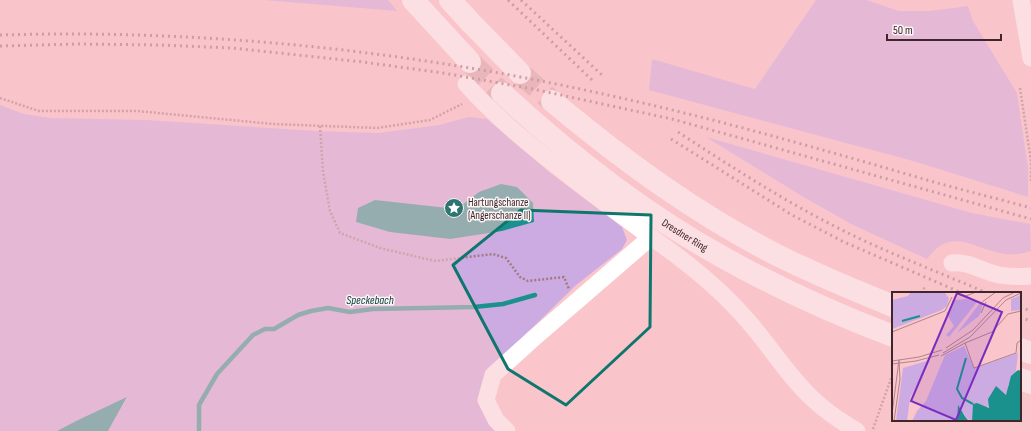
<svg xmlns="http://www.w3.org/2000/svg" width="1031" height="431" font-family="'Sofia Sans Condensed',sans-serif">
<rect width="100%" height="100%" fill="#fac5cb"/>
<g fill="#ccabe3">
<path d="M263,0H388L397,11Z"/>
<path d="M816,0H867L899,11H929L968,6L973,21L1017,93L1028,168V197L913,161L649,90L652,59L755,89Z"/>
<path d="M0,105L24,114L51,118L147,120L316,131L378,133L439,125L469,117L487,119L549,172L622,227L627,240L622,249L575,286L486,373L499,431H108L127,398L76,421L57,431H0Z"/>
<path d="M706,137L972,213L1030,224L1031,251C1021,254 1011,256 1000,253C970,247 951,227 927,259L853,225L805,198Z"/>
</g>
<g fill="#1b918d">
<path d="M501,184L517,187L533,203L534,222L502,231L450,239L390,232L356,222L358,208L375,200L457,209L479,192Z"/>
<path d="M127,397L108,431H57L76,421Z"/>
</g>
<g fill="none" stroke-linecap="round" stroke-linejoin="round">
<path stroke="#1b918d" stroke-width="4.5" d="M199,431V405L217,374L253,335L265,329H274L298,315L311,311L328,308L350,312L373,309L474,307L503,304L535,295"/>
<g stroke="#d5a5ab" stroke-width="22" stroke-dasharray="22 11" stroke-linecap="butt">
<path d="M470,62L502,93"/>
<path d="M520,73L552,101"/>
</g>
<g stroke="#a27a7f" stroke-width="2.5" stroke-dasharray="2 2" stroke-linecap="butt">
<path d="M1020,88L1031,161V181"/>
<path d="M0,98L39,111H137L273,124L377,128L430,120L462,104"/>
<path d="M320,126L323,172L330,211L340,233L380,248L435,261L493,254L506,258L520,277L528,281L564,277L569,289"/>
<path d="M922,293L925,286"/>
<path d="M873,429L893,373"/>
</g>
<g stroke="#fff" stroke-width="17">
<path d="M1021,0L1031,58"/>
<path d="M466,84C481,101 497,116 514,131C558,169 604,203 651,237"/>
<path d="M952,263C969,261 983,272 999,275C1010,277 1020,277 1031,276"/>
<path d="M507,431L496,420L486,400L493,375L534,338L651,237C687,262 720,288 748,321C771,347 789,378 815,401C828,413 842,422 857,431"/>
</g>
<g stroke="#fff" stroke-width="22">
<path d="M413,0L470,62"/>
<path d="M450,0L471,23L520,73"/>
<path id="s1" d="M502,93C570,156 644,214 726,259C780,289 835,314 893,336"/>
<path d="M552,101C624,161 700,217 785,259C820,276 856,291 893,306"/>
<path d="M1020,349L1031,353"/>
<path d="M1020,379L1031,383"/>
</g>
<g stroke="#967075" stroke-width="3" stroke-dasharray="2 4" stroke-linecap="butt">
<path d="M508,0L592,80"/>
<path d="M521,0L603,76"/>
<path d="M0,35C202,29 406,50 603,94C714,118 824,150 934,182C966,191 999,199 1031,208"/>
<path d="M0,46L78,44L160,45L232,48L363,62L443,73L533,89L672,119L1031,219"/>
<path d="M678,132C733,168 789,204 848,233C893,255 941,273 987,293"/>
<path d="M671,139L792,215L844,242L962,293"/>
<path d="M1020,307L1031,311"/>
<path d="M1020,317L1031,321"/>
</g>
</g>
<path d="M0 0H1031V431H0ZM521,210L651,215L650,327L566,405L508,369L453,265Z" fill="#fac5cb" fill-opacity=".55" fill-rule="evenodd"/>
<path fill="none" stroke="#0f766e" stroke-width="3" stroke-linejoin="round" d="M521,210L651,215L650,327L566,405L508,369L453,265Z"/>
<defs>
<symbol id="sight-disc" viewBox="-11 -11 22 22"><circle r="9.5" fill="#2c7572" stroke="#fbf4f5"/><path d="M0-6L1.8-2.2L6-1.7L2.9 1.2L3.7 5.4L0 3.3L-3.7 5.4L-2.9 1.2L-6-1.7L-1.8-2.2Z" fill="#fff"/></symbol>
</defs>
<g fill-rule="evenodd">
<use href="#sight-disc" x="443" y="197" width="22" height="22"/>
</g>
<g text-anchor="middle" stroke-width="3" stroke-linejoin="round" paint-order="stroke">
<g font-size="11" fill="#3f262a" stroke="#fbf4f5" text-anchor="start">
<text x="468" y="206">Hartungschanze<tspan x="468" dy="13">(Angerschanze II)</tspan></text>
</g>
<g font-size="11" fill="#3f262a" stroke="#fbf4f5">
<text dy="4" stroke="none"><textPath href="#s1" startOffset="232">Dresdner Ring</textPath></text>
</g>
<g font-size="12" font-style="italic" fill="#073a38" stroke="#fbf4f5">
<text x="370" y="304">Speckebach</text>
</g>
</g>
<g transform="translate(892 292)">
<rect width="129" height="129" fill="#fac5cb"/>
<path d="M19,0H52L57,6L55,14L50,18L0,37V8L16,4ZM129,3V18L119,19V7ZM74,7L85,10L57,45L54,43L62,34L54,21L60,16L63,8ZM88,11L91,12L87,24L65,41ZM72,54L82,76L126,61L124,79L116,93L117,99L114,103L104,95L96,107L98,114L81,119L80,129L74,126L72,121L67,123L65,129H20L25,119L34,109L53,63ZM38,68L18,106L15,129H4L11,76Z" fill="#ccabe3"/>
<path d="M126,78L129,79L128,129H80L81,112L85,111L97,116L96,107L104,94L114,103L119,84ZM66,113L74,126L77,129H65Z" fill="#1b918d"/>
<path fill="none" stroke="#1b918d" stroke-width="2" d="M10,29L28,24M74,66L65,97L70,106L81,112"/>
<path fill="none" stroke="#af858b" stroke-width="1" d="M64,2L74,4L84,0M90,10L104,0M129,19L116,22L100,40L73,51L82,76L124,61L125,51L129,48M89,21L94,10M0,40L53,19L60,5M54,56L81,38L111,6L123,0M51,61L78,45L114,8L129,1M49,64L73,51M0,69L27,65L50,58M0,72L24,69L47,63M0,122L7,68M2,129L8,87L7,68"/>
<path fill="#7b2cbf" fill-opacity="0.15" stroke="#7b2cbf" stroke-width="2" d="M65,1L110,20L64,128L19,109Z"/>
<rect width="129" height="129" fill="none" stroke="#3f262a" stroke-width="2"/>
</g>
<path d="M887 34v6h114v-6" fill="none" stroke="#3f262a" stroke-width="2"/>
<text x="893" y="34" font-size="12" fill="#3f262a" stroke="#fbf4f5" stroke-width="3" paint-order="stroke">50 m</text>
</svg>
